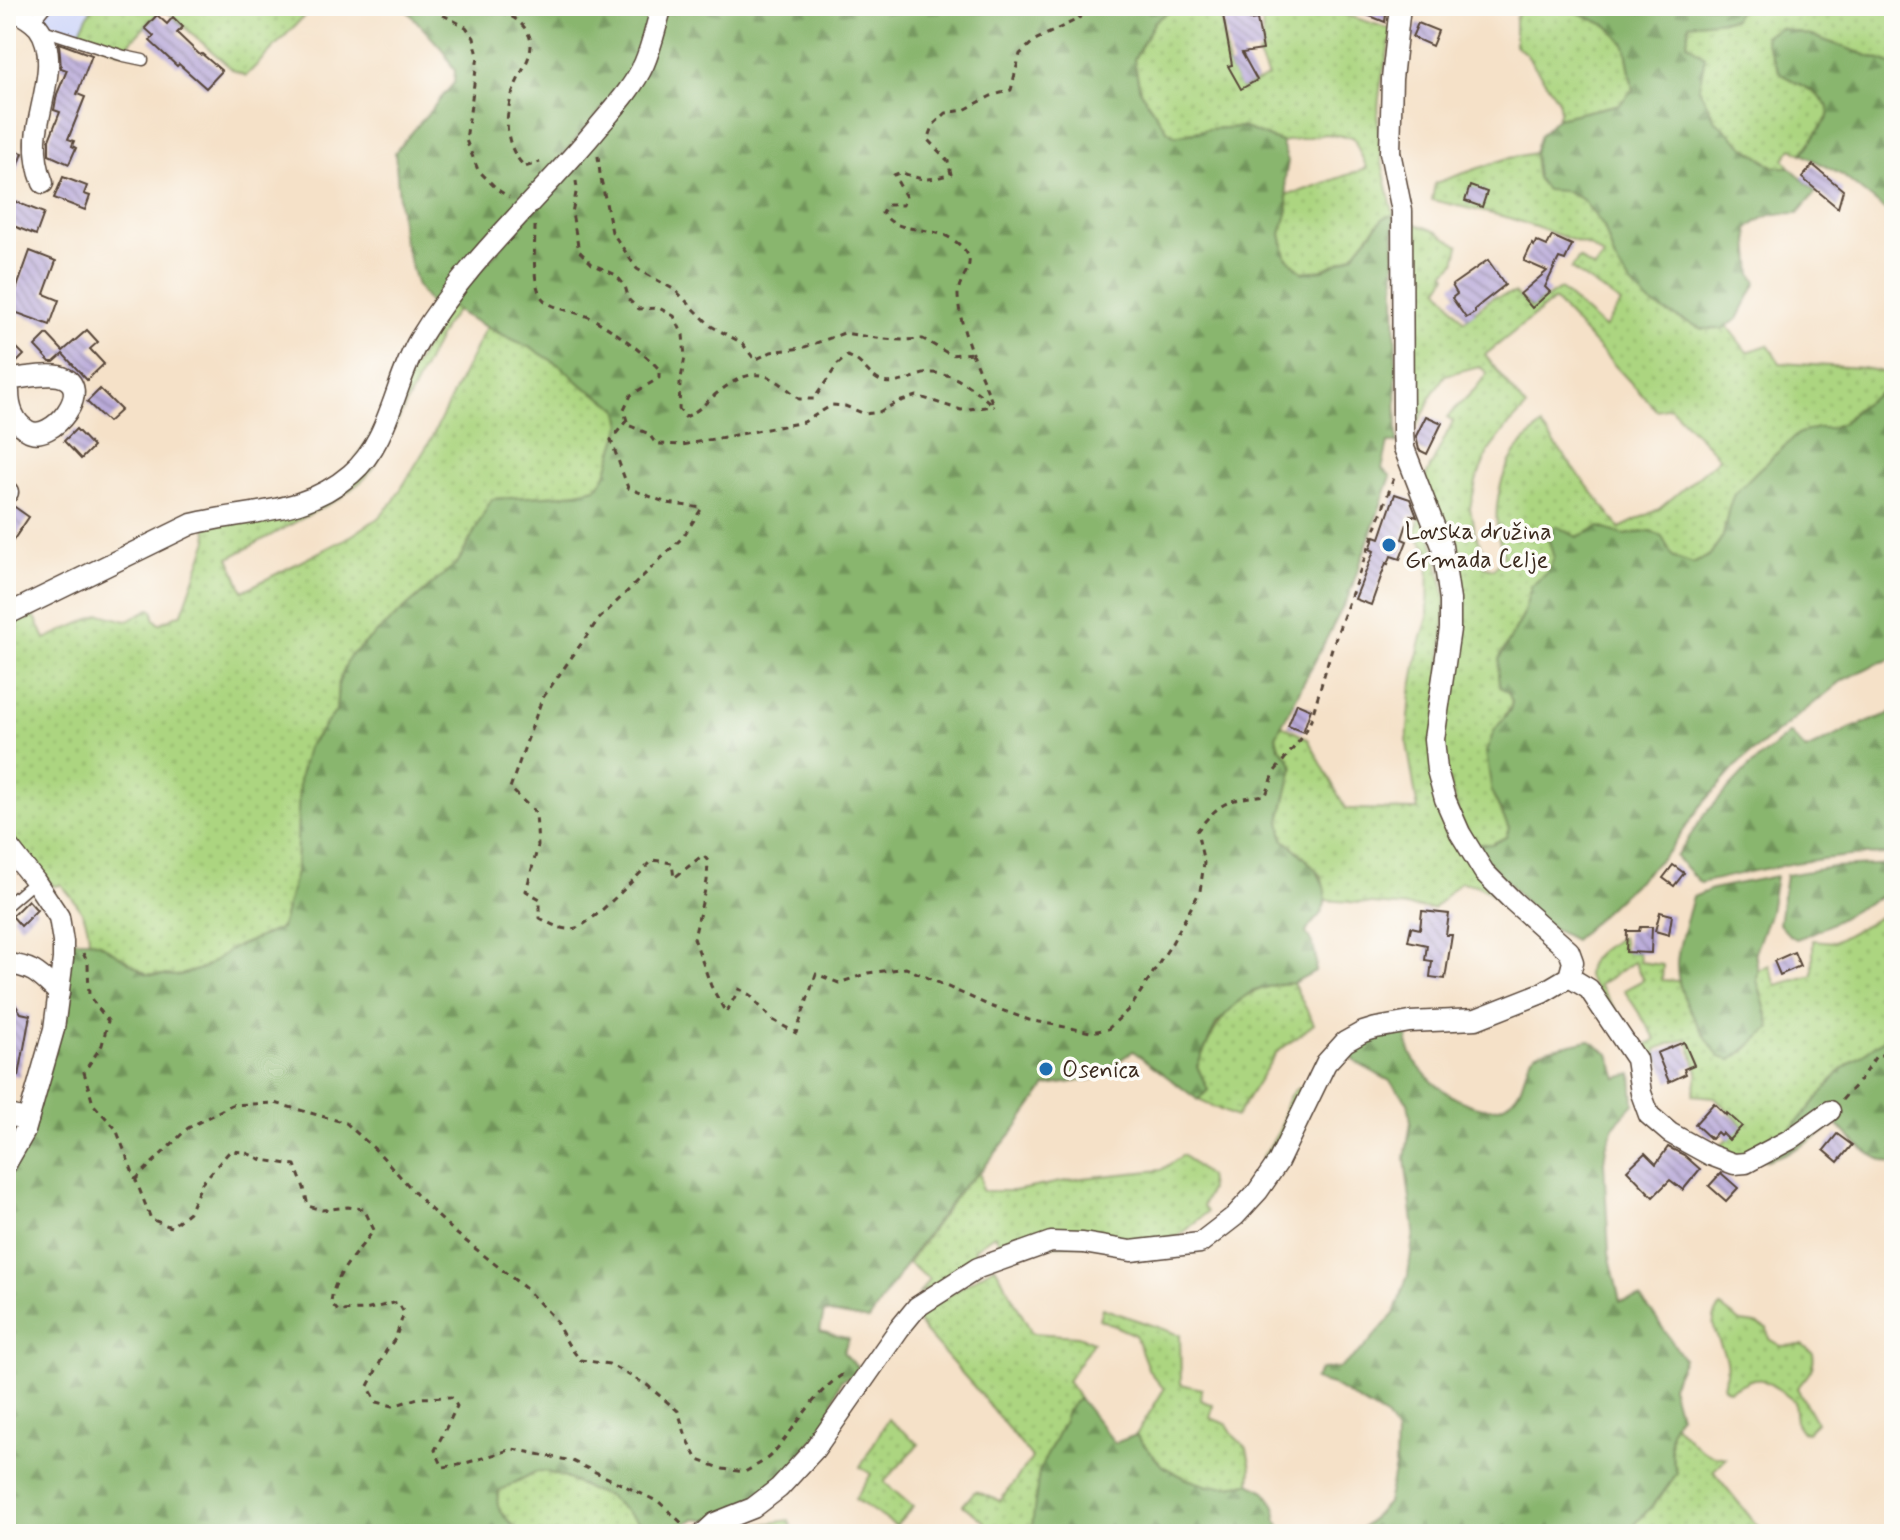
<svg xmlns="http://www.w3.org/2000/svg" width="1900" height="1540" font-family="Mynerve,sans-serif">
<defs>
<pattern id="grass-dots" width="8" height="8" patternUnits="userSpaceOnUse" patternTransform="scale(2)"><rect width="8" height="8" fill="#acd580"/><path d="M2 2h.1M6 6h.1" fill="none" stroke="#95b76e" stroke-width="1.8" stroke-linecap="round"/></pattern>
<pattern id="forest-firs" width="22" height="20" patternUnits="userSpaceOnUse" patternTransform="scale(2)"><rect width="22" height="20" fill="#89b66e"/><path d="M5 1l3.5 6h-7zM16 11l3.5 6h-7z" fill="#71945a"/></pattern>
<pattern id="building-back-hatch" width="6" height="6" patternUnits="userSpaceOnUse" patternTransform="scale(2)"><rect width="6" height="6" fill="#b9aad9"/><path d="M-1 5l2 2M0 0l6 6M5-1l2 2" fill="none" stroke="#988baf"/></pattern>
</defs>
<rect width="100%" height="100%" fill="#fdfcf7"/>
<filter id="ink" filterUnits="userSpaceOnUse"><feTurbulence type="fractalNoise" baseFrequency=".0125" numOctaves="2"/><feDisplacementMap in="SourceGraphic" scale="16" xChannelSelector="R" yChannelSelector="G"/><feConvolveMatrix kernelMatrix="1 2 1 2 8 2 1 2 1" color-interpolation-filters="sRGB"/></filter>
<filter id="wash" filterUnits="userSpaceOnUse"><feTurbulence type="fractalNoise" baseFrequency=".006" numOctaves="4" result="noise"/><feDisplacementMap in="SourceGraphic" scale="32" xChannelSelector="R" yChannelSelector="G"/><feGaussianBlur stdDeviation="1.8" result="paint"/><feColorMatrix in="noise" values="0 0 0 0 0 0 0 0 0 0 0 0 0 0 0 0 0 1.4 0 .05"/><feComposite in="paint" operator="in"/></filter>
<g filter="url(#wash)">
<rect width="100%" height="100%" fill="#f5e1c8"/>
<path fill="#d2d9f9" d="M15,6H93L78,34Z"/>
<g fill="url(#grass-dots)" stroke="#74804f" stroke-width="2" fill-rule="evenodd">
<path d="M93,6H314L246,76L233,70L163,8L122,51H118L78,34Z"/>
<path d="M1178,6H1220L1228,66L1242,89L1268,77L1258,54L1263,51L1262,9L1264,6H1326L1331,10L1393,30C1386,60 1377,91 1378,122C1378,154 1387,185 1394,215L1373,230L1353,255L1323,270L1302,272L1286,257L1281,234L1288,210L1286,194L1296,193L1367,168L1353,137L1326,134L1281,142L1242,127L1208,129L1175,136L1167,130L1140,91L1134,59L1155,21Z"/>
<path d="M1522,6H1548L1573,10L1608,26L1625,44L1633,90L1620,104L1557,118L1560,111L1558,100L1526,54L1515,45V19Z"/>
<path d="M1741,6H1894V65L1815,37L1781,74L1814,92L1829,107L1828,117L1802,154L1792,148L1784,159L1790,167H1775L1745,147L1715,120L1699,88L1687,43L1689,23L1733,19Z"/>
<path d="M1534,153L1537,178L1582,199L1604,227L1615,261L1646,299L1664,311L1702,329H1722L1727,326L1747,352L1768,345L1780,363L1863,368L1893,374L1884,390L1856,409L1843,423L1830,428H1817L1729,507L1723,536L1709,556L1693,564L1673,557L1662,537L1651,531L1624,535L1599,527L1577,537L1556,526L1548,538L1554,558L1546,574L1531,586L1523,616L1499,659L1512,702L1510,709L1505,714L1492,793L1509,828L1506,837L1492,844L1473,845L1463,828L1442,757L1456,626L1423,482L1453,421L1447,417L1476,388L1487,373L1479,366L1445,375L1431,396L1428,406L1408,439V221L1437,232L1459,246L1455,263L1445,272L1447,276L1439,288L1464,321L1493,297L1515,293L1531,308L1560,289L1604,328L1621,303L1571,269L1579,258L1594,269L1604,256L1589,246L1510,218L1432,200L1435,183L1505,159ZM1554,300L1656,410L1670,407L1720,458L1659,509L1620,528L1541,426C1535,432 1528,437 1523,443C1497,473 1489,520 1504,555L1499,563L1493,569L1484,566L1483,550L1474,530L1470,508L1477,478L1488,452L1508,426L1526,408L1485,355Z"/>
<path d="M451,304L456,311L444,327L376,465L364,479L340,498L229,558L243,591L351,536L378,518L393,502L430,441L486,327L533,349L562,367L583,386L618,408L622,424L605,477L596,488L563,495L492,499L458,562L349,657L338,685L336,711L307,748L298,834L296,872L281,928L231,949L204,968L177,976L147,974L99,943L89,940C88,913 77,905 61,884L57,886H53L6,832V623L32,610L45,639L101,614L126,621L150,609L154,612V618L159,624L182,613L208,540L206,527L331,497L401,388Z"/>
<path d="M1424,505L1446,599L1433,768L1508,908C1500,905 1498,900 1492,895C1484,886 1472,884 1460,882L1433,909L1325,900L1322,877L1299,852L1283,839L1280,821L1293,768L1289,758L1279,747L1276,736L1282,725L1308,739L1346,809L1418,810L1407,743L1411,693L1420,644L1428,617L1429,550L1414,534Z"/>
<path d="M1894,909V933L1891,931L1880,941L1888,948L1894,943V1032L1841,1070L1767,1160L1714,1151L1742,1125L1715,1097L1693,1095L1698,1072L1687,1038L1656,1049L1660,1061L1643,1063L1587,976C1587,955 1605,947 1622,937L1624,951L1639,953L1640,962L1663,965L1662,980L1678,981L1693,1016L1744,1052L1754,1041L1771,1028L1757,980L1758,970L1769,965L1776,985L1813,975V940L1834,942ZM1634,962L1643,980L1624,990L1656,1039L1641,1048L1599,985Z"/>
<path d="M1293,983L1314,1024L1276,1053L1236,1117L1198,1100L1208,1090L1197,1066C1217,1019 1237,986 1293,983Z"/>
<path d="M1298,1088L1308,1090L1265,1169L1262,1159C1267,1148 1279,1135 1282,1123C1285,1110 1285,1096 1298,1088Z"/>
<path d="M1183,1155L1208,1176L1210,1189L1203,1206L1207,1212L1177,1237L1157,1240L1004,1248L994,1235L974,1249L981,1262L919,1294L929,1279L908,1263L964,1185L980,1172L982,1191H1014L1082,1178L1161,1170Z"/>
<path d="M995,1266L1032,1333L1078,1336L1093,1342L1067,1381L1079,1398L1067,1411L1032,1527L1031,1534H979L985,1522L963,1505L975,1491L1000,1501L1032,1458L976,1389L925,1332L915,1317Z"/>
<path d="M1721,1307L1741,1322L1756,1324L1767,1328L1769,1339L1781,1346L1802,1345L1813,1353C1816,1369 1807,1376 1797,1388L1816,1422L1807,1432L1801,1431L1796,1424L1794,1401C1785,1394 1763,1376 1754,1379C1746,1381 1737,1387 1729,1390L1723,1387C1724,1379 1728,1369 1726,1361C1723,1343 1703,1324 1721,1307Z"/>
<path d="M1102,1308L1180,1335L1181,1384L1202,1389L1201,1400L1213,1405L1210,1418L1227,1424L1235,1437L1247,1448L1251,1469L1250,1483L1229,1486H1208L1187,1479L1162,1466L1136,1435L1164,1389L1149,1371L1135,1335L1099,1319Z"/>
<path d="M888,1419L919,1444L884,1482L913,1507L896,1526L855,1499L871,1474L860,1467Z"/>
<path d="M1673,1422C1683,1433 1694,1446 1707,1453C1713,1457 1720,1456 1726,1458L1713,1471L1764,1534H1626L1659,1498L1677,1473C1671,1455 1668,1440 1673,1422Z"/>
<path d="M544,1471L566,1478L590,1490L608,1496L652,1534H521C508,1518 491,1514 499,1491L535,1472Z"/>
<path d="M742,1518L751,1526L789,1520L793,1531L796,1534H728L722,1527Z"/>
</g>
<g fill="url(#forest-firs)" stroke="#627046" stroke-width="2">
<path d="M403,6H656L629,78L432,307L417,286L402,234L395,152L454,83L455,71L442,49Z"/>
<path d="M667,6H1178L1155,21L1134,59L1140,91L1167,130L1175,136L1208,129L1242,127L1281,142L1288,161L1285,179L1288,210L1281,234L1286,257L1302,272L1323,270L1353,255L1384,217L1394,215L1397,443H1388L1382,469L1391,476L1349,595L1276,736L1279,747L1289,758L1293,768L1280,821L1283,839C1303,855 1338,883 1321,913C1316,921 1310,923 1306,933C1315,946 1317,955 1315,971L1293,983L1277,984L1251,992L1239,1001L1216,1024L1197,1066L1208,1090L1198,1100L1133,1051L1093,1079L1046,1086L1016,1128L980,1172L964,1185L916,1249L869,1320L824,1312L820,1331L849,1339L843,1352L863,1373L859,1380L851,1376L841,1380L833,1400L836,1410L779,1483L711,1521L694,1519L685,1524L688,1534H652L608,1496L590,1490L566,1478L544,1471L535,1472L499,1491C492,1512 509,1519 521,1534H6V1176L28,1141L72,940H89L99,943L147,974L177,976L204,968L231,949L281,928L296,872L299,780L307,748L336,711L338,685L349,657L458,562C471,542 479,519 492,499L563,495L596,488L605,477L622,424L618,408L583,386L562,367L533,349L486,327L456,311L451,304L584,152Z"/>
<path d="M1548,6H1741L1734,19L1689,24L1687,43L1705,57L1699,88L1715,120L1745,147L1774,167H1790L1816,192L1798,213C1775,213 1766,213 1748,229L1752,274L1757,282L1738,319L1722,329H1702L1664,311L1646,300L1628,281L1615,261L1604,227L1582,199L1564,191L1546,190L1537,178L1534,153L1540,135L1557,118L1620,104L1633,89L1625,44L1608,26L1573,10Z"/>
<path d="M1780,28L1815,37L1894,65V217L1842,175L1802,154L1828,117L1829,107L1814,92L1781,74L1765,41L1766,35Z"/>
<path d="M1894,373V659L1878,663L1843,680L1740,762L1700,807L1670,850L1574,940L1547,926L1473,845L1492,844L1506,837L1509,828L1492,793L1486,752L1494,731L1510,710L1512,702L1508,692L1500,687L1498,677L1499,659L1523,616L1531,586L1546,574L1554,558L1548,538L1550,529L1556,526L1577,537L1599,527L1624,535L1651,531L1662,537L1673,557L1693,564L1709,556L1723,536L1729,507L1734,494L1758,470L1798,434L1817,428H1830L1843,423L1856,409L1884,390Z"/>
<path d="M1894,712V854C1828,854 1765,868 1700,883L1676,857L1705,814L1748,768L1790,733L1806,750L1852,728Z"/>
<path d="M1894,864V890C1860,904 1831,928 1796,939L1788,934L1779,924L1786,875L1833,867Z"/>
<path d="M1776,876L1770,912L1755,952L1758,970L1757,980L1771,1028C1757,1038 1746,1051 1731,1060L1719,1057C1702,1030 1677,999 1677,965C1677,946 1688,917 1693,897L1712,889Z"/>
<path d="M1409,1027C1408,1033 1407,1040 1408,1045C1414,1076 1473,1121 1504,1105C1529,1092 1521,1065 1535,1054C1542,1049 1578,1043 1589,1040L1609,1054L1617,1078L1632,1074L1634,1104L1615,1124L1606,1147L1604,1162L1609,1253L1620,1301L1640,1298L1651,1311L1684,1359L1671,1386L1679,1416C1664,1433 1671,1454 1677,1473L1659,1498L1626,1534H1357L1387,1503L1395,1467L1396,1433L1387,1418L1332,1385L1314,1380L1321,1369L1340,1368L1364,1348L1394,1314L1408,1275L1414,1231L1405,1159L1411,1122L1408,1102L1390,1081L1357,1063L1345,1048Z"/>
<path d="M1894,1032V1164C1869,1158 1854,1142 1837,1124C1814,1139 1794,1152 1767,1160L1773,1146L1804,1115L1841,1070Z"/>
<path d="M1079,1398L1115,1443L1136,1435L1162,1466L1187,1479L1208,1486H1229L1250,1483L1265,1491L1275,1506L1277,1522L1286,1534H1031L1039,1471L1063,1423L1067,1411Z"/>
</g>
<g id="blocks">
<g fill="url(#building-back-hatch)">
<path d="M1348,6L1387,7L1385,22L1348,7Z"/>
<path d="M1248,11L1250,20L1257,19L1263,50L1242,53L1257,80L1241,89L1228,66L1232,65L1223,15Z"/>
<path d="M157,15L167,24L173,17L183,27L177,33L200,55L202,54L222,71L206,88L179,64L177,66L150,41L154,36L145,28Z"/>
<path d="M1418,23L1438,31L1432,46L1412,37Z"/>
<path d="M59,43L92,55L77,94L85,97L68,139L74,141L72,146L76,148L69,164L49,155V140L60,112L54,110L57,94L67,70L61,68Z"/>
<path d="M6,147L23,153L7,196H6Z"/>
<path d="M1813,165L1843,190L1838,208L1802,178Z"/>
<path d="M63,177L87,186L84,194L90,196L85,210L54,198Z"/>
<path d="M1470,186L1487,192L1482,207L1465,201Z"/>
<path d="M6,198L44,213L36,235L6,223Z"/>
<path d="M1552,236L1572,245L1565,260L1559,258L1557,262L1545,287L1550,292L1532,308L1520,294L1547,271L1524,261L1532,244L1534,246L1536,241L1547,246Z"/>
<path d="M30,251L56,261L44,294L59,300L50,325L9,310Z"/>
<path d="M1488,260L1505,285L1482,303L1475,309V313L1466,318L1452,298L1457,294L1452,285Z"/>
<path d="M87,330L98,342L90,349L104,364L87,380L63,354L54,362H50L35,346L47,334L63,351Z"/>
<path d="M6,337L24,355L14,365L6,362Z"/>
<path d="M100,389L121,410L108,422L87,402Z"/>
<path d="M1426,416L1442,423L1427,454L1419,450L1416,436Z"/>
<path d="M76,429L93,447L81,459L64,441Z"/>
<path d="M1395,494L1410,499L1417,517L1410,515L1402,539L1407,541L1400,559L1391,556L1388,564L1386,563L1371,605L1355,599L1374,551L1370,549L1375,536L1380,538Z"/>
<path d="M12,505L29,517L6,551V506Z"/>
<path d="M1297,703L1311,709L1303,732L1288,726Z"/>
<path d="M1673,865L1684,873L1674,886L1663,878Z"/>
<path d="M28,900L37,910L21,926L12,916Z"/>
<path d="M1422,911L1449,914L1446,935H1452L1445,979L1430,977L1432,961L1425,960L1427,945L1408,941L1411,927L1420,929Z"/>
<path d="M1660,912L1672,915L1669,935L1655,931Z"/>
<path d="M1640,927H1652L1651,953L1626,952L1627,931H1639Z"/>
<path d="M1794,952L1800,966L1780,975L1774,961Z"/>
<path d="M6,991L21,1013L30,1015L19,1076L6,1074Z"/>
<path d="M1684,1042L1694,1065L1684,1069L1686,1074L1669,1082L1657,1053Z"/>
<path d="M1714,1103L1726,1115L1727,1113L1742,1126L1729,1140L1722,1133L1720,1135L1717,1132L1711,1139L1695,1124Z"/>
<path d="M1837,1134L1852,1145L1838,1162L1824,1150Z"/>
<path d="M1668,1147L1684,1155L1700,1169L1683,1190L1670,1180L1653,1197L1627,1170L1645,1153L1656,1164Z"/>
<path d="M1721,1173L1738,1188L1726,1201L1709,1186Z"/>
</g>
</g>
</g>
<g filter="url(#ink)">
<use href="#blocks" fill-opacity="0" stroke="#574538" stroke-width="2"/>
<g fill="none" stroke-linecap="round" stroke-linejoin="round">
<defs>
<g id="lane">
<path d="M32,23L46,6"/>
<path d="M40,29L124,56L143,60"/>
<path d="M6,906L35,881"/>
</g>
<g id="street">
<path d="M6,6C17,12 30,18 38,27C61,57 38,107 36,139C35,155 37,168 43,183"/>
<path d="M6,375C11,382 8,384 9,392C9,407 14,422 27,430C51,446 98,385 59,376C45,373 25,378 10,379"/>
<path d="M6,493L8,492"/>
<path d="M6,615L192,524C250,509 302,516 351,474C390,441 394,382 419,340C466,262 536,201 594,132C612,110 632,90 644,64C652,46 656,25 662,6"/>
<path d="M6,844L35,881L59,917L63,942V959L54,1029L25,1131L6,1164"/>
<path d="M6,964C33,966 40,975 59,993"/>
<path d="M1569,977L1589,989L1636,1059L1641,1093L1649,1115L1670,1133L1710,1155L1734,1164L1746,1163L1791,1139L1830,1111"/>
<path d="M6,1114L28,1120"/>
<path d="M703,1534L715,1523L753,1508L779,1488L815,1449L899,1329L917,1307L978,1268L1051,1242L1083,1243L1131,1251L1200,1243L1235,1216L1258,1191L1278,1162L1326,1063L1345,1042L1363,1032L1376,1028L1410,1022L1476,1019L1542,993L1569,977L1573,962L1569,951L1513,901L1484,872L1460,833L1445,799L1437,770L1434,739L1450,629V600L1442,546L1404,448L1403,431L1402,211L1390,152L1392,79L1400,6"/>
</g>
</defs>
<use href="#lane" stroke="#574538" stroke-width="13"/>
<use href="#street" stroke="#574538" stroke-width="23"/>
<g stroke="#574538" stroke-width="3" stroke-dasharray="6 6" stroke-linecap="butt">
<path d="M435,6L443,15L466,27L474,38L478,56L466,140L478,170L498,190L509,197"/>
<path d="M490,6C499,12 511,15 518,21C543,43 526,61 516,84C504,112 502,144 525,167L540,162"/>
<path d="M598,156L600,174L612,232L637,269L675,290L711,326L742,343L755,360L771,352L802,348L844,333L883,339L903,340L923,339L951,355L972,353"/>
<path d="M576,181L577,188L572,213L579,251L592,264L616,275L625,286L629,300L639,309L659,308L674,316L683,335L685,357L680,384L679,409L685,417C698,412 705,403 716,394C751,366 767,369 799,399H814L838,364L847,356C863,360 868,377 883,382C894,385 910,379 920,375C949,366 973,389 994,406"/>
<path d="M535,226C535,244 531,285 543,299C550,308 577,312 589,317C610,327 643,352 659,369V378L631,395L624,410L628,425L649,434L656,444L682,445L804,422L832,405L845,406L865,414L879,412L898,402L917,396L961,410L994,406"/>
<path d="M992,402C979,369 960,333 958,296C957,274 985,264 956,242C938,227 911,233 892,222C888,220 886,216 882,213L887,205H903L906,197L894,175L901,172C923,181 928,181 951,174L948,161L928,140L934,124L946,113L964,110L991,96L1011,90L1020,54L1035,40L1078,19L1091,6"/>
<path d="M627,420L611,440L628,488L667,503L702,508L683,537L598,620L542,699L510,788L536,813L538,846L526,891L540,899V918C551,924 563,932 576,928C593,923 639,874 653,860L672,863L674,878L703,855L708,861L707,881L694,938L711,986L726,1013L739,989L750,995L771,1019L796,1033L816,974L839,983L868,973L906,968L990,1006L1029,1020L1091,1032L1108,1029L1131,1007L1172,943L1200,891L1204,863L1197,831C1220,801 1230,799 1266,795L1275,771L1304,735L1311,720L1332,648L1395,475"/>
<path d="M83,953L88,964L89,996L108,1021L102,1045L84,1072L93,1104L116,1129L151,1219L171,1227L189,1212L202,1183L230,1151L244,1152L263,1160L295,1165L304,1188L308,1206L322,1210L348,1207L364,1209L374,1230C358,1252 333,1275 331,1303L338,1311L365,1310L398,1302L404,1313L395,1339L386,1351L368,1386L377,1402L393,1406L418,1398L451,1397L457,1406L435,1450L443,1467L459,1465L513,1449L572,1461L659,1502L686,1527"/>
<path d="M1842,1100L1859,1081L1876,1056L1894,1053"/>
<path d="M135,1180L188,1128L231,1105L275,1103L346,1123L379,1153L427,1206L457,1234L525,1288L554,1318L568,1344L580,1360L609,1364L647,1385L678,1411L686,1436L698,1460L723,1469L745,1472C753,1467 764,1462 771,1455C796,1429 811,1395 842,1375L844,1377"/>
</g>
<use href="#lane" stroke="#fff" stroke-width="10"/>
<use href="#street" stroke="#fff" stroke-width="20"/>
</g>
</g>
<g fill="#1f6fb2" stroke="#fdfcf7" stroke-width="3">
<circle cx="1389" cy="545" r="8"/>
<circle cx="1046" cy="1069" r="8"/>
</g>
<g text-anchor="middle" stroke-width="7" stroke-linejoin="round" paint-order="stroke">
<g font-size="24" fill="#3b2a1e" stroke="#fdfcf7" text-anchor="start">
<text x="1405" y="539">Lovska družina<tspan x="1405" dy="28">Grmada Celje</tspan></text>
<text x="1062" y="1077">Osenica</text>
</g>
</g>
<rect width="1900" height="1540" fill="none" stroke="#fdfcf7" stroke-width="32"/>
</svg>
